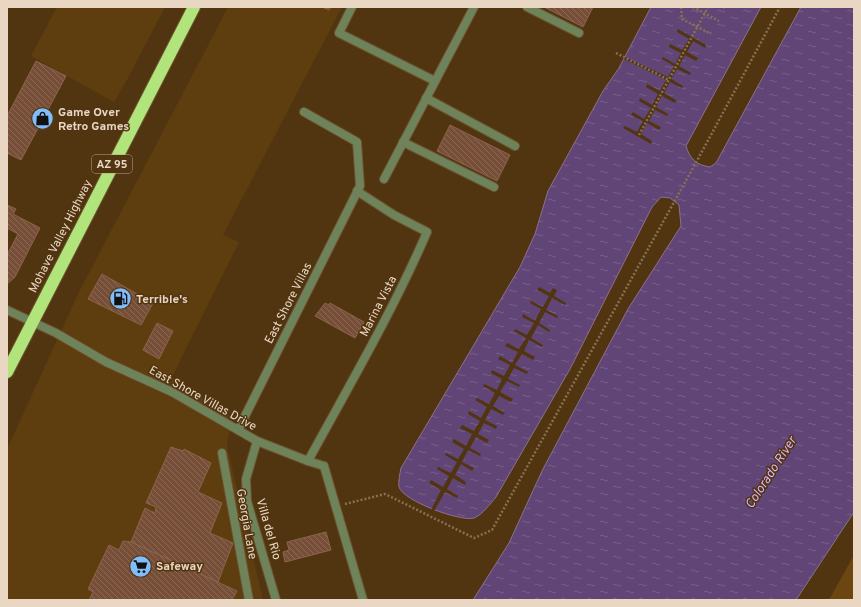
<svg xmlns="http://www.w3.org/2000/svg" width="861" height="607" font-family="Overpass,sans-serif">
<defs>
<pattern id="water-ripples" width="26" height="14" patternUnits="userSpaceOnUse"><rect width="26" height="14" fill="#614576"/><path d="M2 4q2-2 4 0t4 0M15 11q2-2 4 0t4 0" fill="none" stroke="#785f88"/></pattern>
<pattern id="building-back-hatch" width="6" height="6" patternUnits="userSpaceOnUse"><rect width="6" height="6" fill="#774f38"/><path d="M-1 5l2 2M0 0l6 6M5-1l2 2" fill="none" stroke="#8a6853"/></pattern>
</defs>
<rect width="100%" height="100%" fill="#513510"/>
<g fill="#5e3d0f">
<path d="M57,7H165L128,78L114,102L31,56Z"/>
<path d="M228,7H342L223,235L239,242L172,377L232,417L227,446L263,600H7V449L78,294Z"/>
</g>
<path fill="#6c4610" d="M854,555V600H829Z"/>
<path fill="url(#water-ripples)" stroke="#8a718d" d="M651,7H761L686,146C690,159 696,165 710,167L716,163L801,7H854V512L796,600H473L509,543L542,471L628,309L681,226L679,205L670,198L661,197L652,207L570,369L496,497C491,503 482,515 474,518C461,522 403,501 399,487C398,482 400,473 401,468L520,267L535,234L548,191L603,91L619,68Z"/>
<g fill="#513510">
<path d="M678,29L706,45L705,48L693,41L687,52L698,58L696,61L685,55L679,66L691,73L690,75L677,69L671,79L683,86L682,88L670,82L664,93L676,100L675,103L662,96L656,107L668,114L667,116L655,110L649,121L661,127L659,130L647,123L641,134L652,141L651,144L623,128L625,126L637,132L643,121L631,115L633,112L644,119L651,108L639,101L640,98L652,105L658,94L646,87L647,84L660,91L666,80L622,58L623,56L668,77L674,66L662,59L663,57L675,64L681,53L669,47L670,44L682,50L689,39L677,32Z"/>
<path d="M539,287L550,293L553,288L557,290L554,296L566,303L565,305L552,298L546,310L558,316L557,318L545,312L539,323L550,330L549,332L538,325L531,338L543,345L542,347L529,340L524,351L535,357L533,360L522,354L515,365L528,372L527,374L514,368L508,379L520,385L519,387L507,381L500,392L513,399L511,402L499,396L493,406L505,413L503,415L491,409L485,420L497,426L496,429L484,423L478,434L489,440L487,443L476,437L470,448L481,454L480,456L468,450L462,462L474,468L472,471L461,464L455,475L466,482L465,485L453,478L447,489L458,496L457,498L445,492L434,511L431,510L441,490L429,483L431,480L443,487L449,476L437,469L438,467L451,473L457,462L445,455L446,453L458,459L464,449L452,442L454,439L466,446L472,434L460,428L462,425L474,431L480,421L468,414L469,411L481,418L487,407L475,400L477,398L489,404L495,393L483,386L484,384L497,390L502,379L491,373L492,370L504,376L510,365L498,359L500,356L512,363L518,352L505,346L507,343L519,349L526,338L514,331L515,329L527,335L534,323L522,317L523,314L535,321L541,309L530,303L531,301L543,307L549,296L537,290Z"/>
</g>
<g fill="url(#building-back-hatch)" stroke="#8d634b">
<path d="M322,7H331L329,10Z"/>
<path d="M544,7H593L583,27Z"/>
<path d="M36,61L66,76L21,160L7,153V116Z"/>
<path d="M450,125L510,155L497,181L437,151Z"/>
<path d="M7,205L16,209L13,214L40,228L15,277L7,284V255L18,234L7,228Z"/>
<path d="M102,274L153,303L141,325L88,299Z"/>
<path d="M325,303L329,305L330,303L364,322L355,338L315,316Z"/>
<path d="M157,323L173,331L159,359L143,350Z"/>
<path d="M171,447L183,451L184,449L211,463L198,492L222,503L210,533L233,543L218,582L131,542L145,508L155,513L156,507L146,503Z"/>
<path d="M326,532L331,550L285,562L283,552L289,550L287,542Z"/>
<path d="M123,541L131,542L237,591L232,600H89L93,592L88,589L109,545L119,550Z"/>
</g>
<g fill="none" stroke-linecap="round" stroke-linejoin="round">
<defs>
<g id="lane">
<path d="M257,441L246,479L247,501L276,600"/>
<path d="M324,466L363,600"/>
</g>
<g id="street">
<path d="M352,7L339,33L435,81"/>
<path d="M527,7L579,33"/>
<path d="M426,98L515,146"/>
<path d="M403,142L494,187"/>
<path d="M384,179L474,7"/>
<path d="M7,310L56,333L106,362L172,392L257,441L308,461L324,466"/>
<path d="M238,430L360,186L357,142L304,112"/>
<path d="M222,453L249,600"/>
<path d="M308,461C349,386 393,311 427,232L394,215L357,191"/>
</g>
<path id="highway" d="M7,372L194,7"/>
</defs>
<use href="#lane" stroke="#6c5230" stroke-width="10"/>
<use href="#street" stroke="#6c5230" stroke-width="10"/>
<use href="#highway" stroke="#6c5230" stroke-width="14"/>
<g stroke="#897052" stroke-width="2.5" stroke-dasharray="2 2" stroke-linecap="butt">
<path d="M681,7L682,19L711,34"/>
<path d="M693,7L719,21"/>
<path d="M724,7L725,8"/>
<path d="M616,53L669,80"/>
<path d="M639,135L708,7"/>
<path d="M345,504L385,494L474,538L492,530L698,159L780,7"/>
</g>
<use href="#lane" stroke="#6e835a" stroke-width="8"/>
<use href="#street" stroke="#6e835a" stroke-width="8"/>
<use href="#highway" stroke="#b1e47b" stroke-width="12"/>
</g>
<defs>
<symbol id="shop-disc" viewBox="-11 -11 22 22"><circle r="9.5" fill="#81bdfa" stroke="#513510"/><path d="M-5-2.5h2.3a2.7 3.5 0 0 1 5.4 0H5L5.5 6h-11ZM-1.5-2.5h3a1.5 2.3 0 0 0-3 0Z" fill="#111"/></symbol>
<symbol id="fuel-disc" viewBox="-11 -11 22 22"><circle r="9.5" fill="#81bdfa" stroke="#513510"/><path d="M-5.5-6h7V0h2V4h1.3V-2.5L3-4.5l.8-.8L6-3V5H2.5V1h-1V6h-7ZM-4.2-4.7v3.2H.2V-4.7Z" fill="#111"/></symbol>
<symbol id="supermarket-disc" viewBox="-11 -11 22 22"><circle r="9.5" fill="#81bdfa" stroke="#513510"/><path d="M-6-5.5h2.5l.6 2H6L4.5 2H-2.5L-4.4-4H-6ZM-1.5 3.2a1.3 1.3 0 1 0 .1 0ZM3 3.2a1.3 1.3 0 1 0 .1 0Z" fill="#111"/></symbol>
</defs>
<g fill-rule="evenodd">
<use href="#shop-disc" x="30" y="106" width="25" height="25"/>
<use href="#fuel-disc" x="108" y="286" width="25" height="25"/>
<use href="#supermarket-disc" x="128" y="554" width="25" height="25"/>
</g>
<g text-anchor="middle" stroke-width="3" stroke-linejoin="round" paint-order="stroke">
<rect fill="#513510" stroke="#bba68e" stroke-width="1" x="92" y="155" width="40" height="18" rx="3"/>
<g font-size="11" font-weight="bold" fill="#e9d7c4">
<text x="112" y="168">AZ 95</text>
</g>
<g font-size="12" font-weight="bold" fill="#e9d7c4" stroke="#513510" text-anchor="start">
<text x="58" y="116">Game Over<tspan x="58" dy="14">Retro Games</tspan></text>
<text x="136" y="303">Terrible's</text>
<text x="156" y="570">Safeway</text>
</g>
<g font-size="12" fill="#e9d7c4" stroke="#513510">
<text transform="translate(60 236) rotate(-63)" y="4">Mohave Valley Highway</text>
<text transform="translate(288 303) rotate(-63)" y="4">East Shore Villas</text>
<text transform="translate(378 306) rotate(-63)" y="4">Marina Vista</text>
<text transform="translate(203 398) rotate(29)" y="4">East Shore Villas Drive</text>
<text transform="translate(247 524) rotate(80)" y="4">Georgia Lane</text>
<text transform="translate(269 529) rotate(74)" y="4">Villa del Rio</text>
</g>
<g font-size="13" font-style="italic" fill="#deb2fe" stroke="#513510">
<text transform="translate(770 472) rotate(-57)" y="5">Colorado River</text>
</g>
</g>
<rect width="861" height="607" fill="none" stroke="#e9d7c4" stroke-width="16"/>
</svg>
